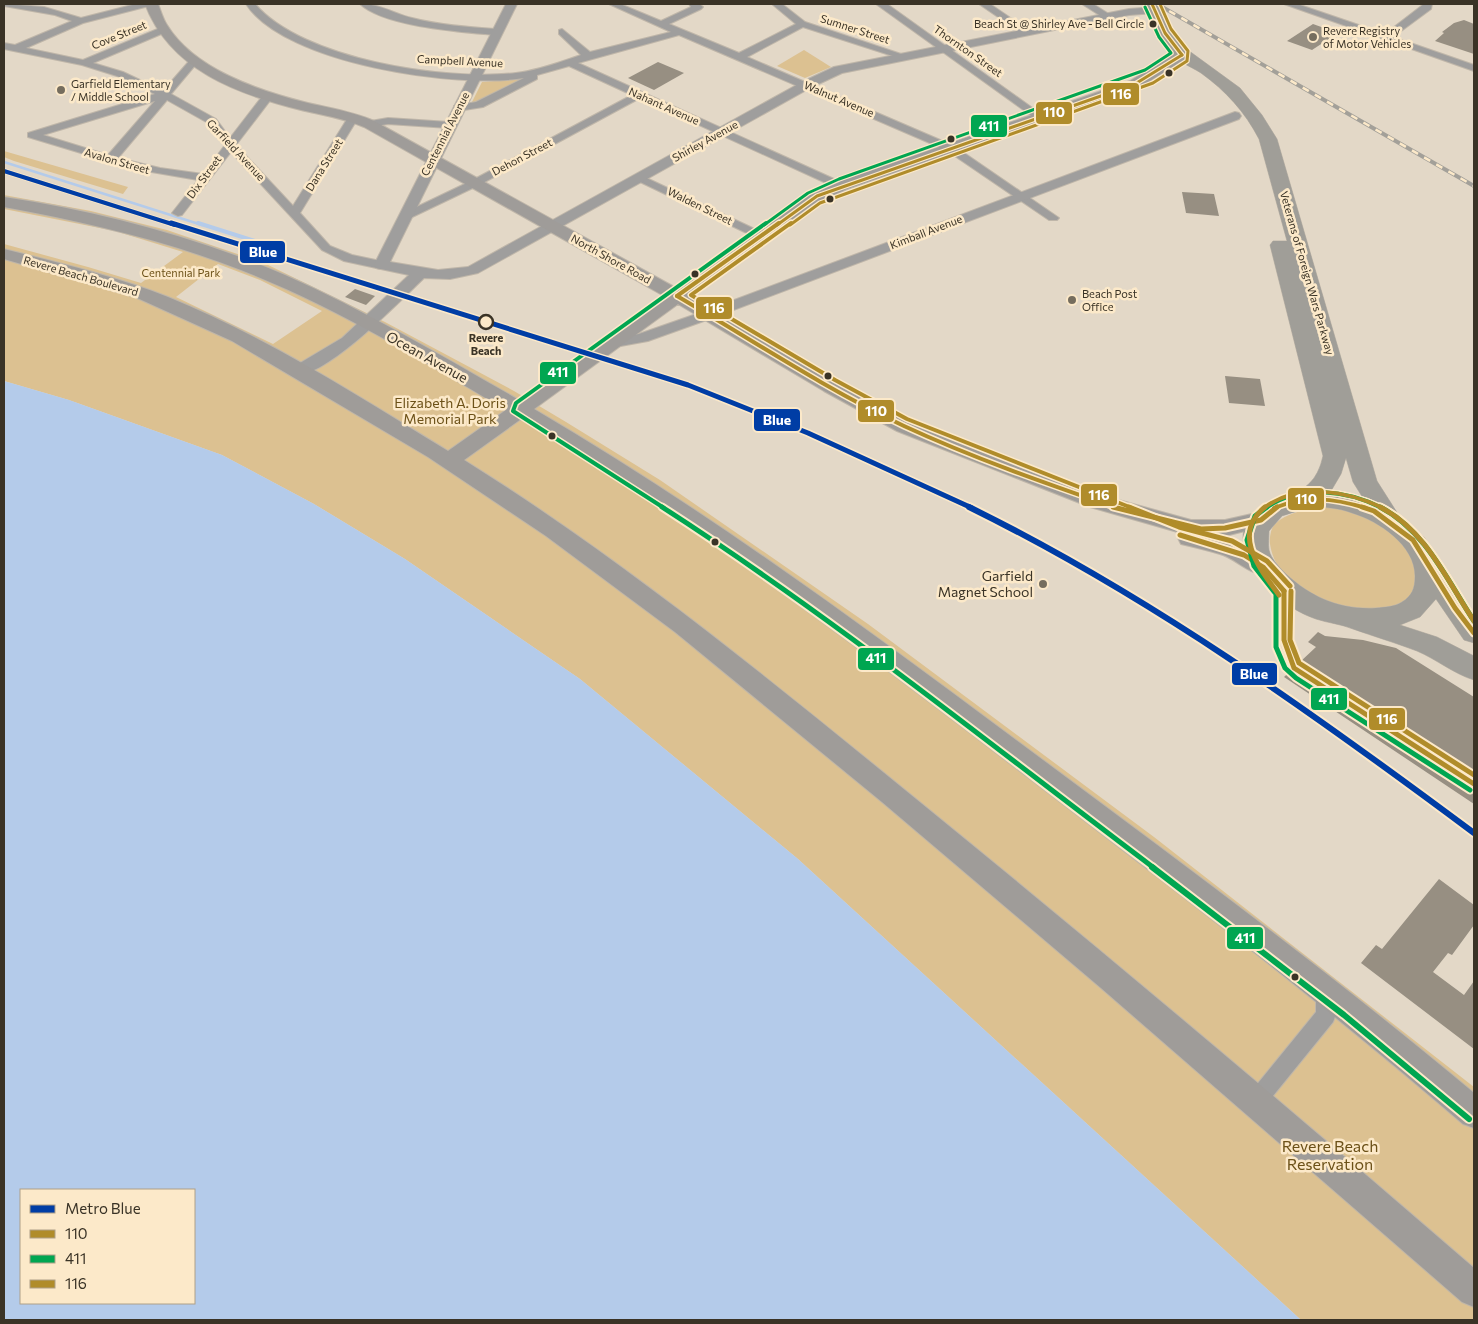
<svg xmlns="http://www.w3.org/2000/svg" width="1478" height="1324" font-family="Commissioner,sans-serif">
<rect width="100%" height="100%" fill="#e3d8c7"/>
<g fill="#dcc191" fill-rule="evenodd">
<path d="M804,50L831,67L805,78L777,66Z"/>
<path d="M521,79L520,81L471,104L482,82Z"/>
<path d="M4,151L128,187L123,194L14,161L4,157Z"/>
<path d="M4,195L91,211L167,230L264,263L385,322L514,391L566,422L660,480L868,624L1154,837L1474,1087V1320H1301L798,859L580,679L405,559L314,504L222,455L69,400L4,381V244L88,267L141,283L183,252L115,231L4,209ZM218,264L260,280L322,311L273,344L176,297Z"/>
<path d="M1330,505L1362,512L1411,547L1419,581C1417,585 1415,591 1412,594C1406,602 1395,606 1385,608C1342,618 1277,592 1270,544C1269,538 1271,527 1276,523C1290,510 1312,510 1330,505Z"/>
</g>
<path fill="#b4cbea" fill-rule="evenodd" d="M4,381L69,400L222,455L314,504L405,559L580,679L798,859L1301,1320H4ZM21,1190H194V1303H21Z"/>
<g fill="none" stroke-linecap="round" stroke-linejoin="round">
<path stroke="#b4cbea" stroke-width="2.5" d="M4,162L202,225"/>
<path stroke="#b4cbea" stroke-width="4" d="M198,223L283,250"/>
</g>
<g fill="#978f82">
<path d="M1464,20L1474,24V54L1435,41L1444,33L1442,32L1454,23Z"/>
<path d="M1313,24L1338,33L1312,50L1287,41Z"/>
<path d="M658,62L684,73L654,90L628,78Z"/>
<path d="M1182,192L1214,194L1219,216L1186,213Z"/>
<path d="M355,289L375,296L366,305L345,297Z"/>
<path d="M1225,376L1260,379L1265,406L1229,403Z"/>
<path d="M1318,632L1325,636L1363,640L1396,648L1474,697V804L1284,677L1316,647L1308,642Z"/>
<path d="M1439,879L1474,905V925L1452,955L1448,953L1433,972L1464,995L1474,981V1049L1361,963L1376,945L1382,949Z"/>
</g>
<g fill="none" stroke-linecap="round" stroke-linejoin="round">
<defs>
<g id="minor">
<path d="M4,4L44,7L81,18L136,4H150L149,6L83,23L26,48L83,60L160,28H166V32L93,63L123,72L163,91L191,59H197V63L171,94L216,119L230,138L264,94H272V98L236,145L293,206L349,116H357L358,118L300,213L330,246L352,255L385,262L387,265L381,269L344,261L322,250L231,152L182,215L178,216L172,213L198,180L134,169L28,137V133L155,94L117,76L82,65L4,49V43L15,45L72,21L55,15L4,6ZM167,100L208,123L225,145L203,174L160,168L118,158ZM155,101L108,155L43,135Z"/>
<path d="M246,4H255C303,60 445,81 516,73C540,70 560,62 581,55L559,34V30L562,29L590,52L671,32L609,4H620L661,21L691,7L689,4H699L703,7L701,9L669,24L739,53L796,24L772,4H782L805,22L907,56L899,58L803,27L747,57L954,146L1059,218L1057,220H1049L946,150L679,35L578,63L845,184V188H837L640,98L479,185L408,219H400V215L471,181L632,95L569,66L537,75V79L483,107L458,111L454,110V106L476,102L524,78C457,89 285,64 246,4Z"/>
<path d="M360,4C378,3 395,14 412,18C439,25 468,27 496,29L501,32L496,35C463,32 385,27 360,4Z"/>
<path d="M876,4H887L1045,117L1044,119H1036Z"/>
<path d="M979,4H990L1031,32L1023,34Z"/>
<path d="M1082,4H1093L1112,16L1104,18Z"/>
<path d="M1284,4H1297L1385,34L1424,4H1432L1431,9L1393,37L1474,65V71Z"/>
<path d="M388,118L449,122L454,125L449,128L388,124L369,127L364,124L365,122Z"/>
<path d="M640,175L763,233L765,235L759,238L755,237L636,180L634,178Z"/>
<path d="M1326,982L1333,985C1338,996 1338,1011 1333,1022L1264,1107L1257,1110L1250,1107L1247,1100L1250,1093L1316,1012V992L1319,985Z"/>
</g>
<g id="tertiary">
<path d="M506,4H517L390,262L438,270L468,267L802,82L834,67L1129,9L1155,7L1161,10L1155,13L1129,15L842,73L810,88L478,273L450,279L424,278C403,298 323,381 295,374L293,370L295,366L342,338L409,275L376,268L374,265Z"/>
<path d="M1235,112L1239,113L1241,116L1239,119L715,317L648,341L615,347L607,342L609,339L639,334L705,311Z"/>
</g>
<path id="secondary" d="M145,4H158C161,11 163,19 167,25C194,69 257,90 304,102C328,108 352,111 374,121L676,288L800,199L835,183L1130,81L1177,52H1187L1189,55L1187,58L1140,87L847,189L812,205L689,295L838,383L911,421L1104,496L1191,520H1225L1261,512L1269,515L1272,520L1269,525L1225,536H1212C1230,540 1265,551 1274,567L1271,573C1252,579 1238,559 1220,554C1207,550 1194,547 1181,544L1178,538L1181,533L1090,507L897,431L824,391L678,304L534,409C703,508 859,623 1016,740C1171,855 1326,969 1474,1093V1128L1463,1124C1312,994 1153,873 995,752C841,634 687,519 521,419L464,460C624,560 770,680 916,799C1105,953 1290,1109 1474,1268V1307L1462,1302L1101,988L882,802L675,632L546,536L428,457L232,341L135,297L4,259V249C59,263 115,276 168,297C267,337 358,396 448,451L506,410C420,359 334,306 241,270C164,240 85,222 4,207V197C99,211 196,237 285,275C366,311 442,356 519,400L664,296L364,127C343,118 322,115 301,110C237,94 170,70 145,4Z"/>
<path id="trunk" d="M1144,4H1160L1171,31L1181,45L1240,88L1262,115L1277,139L1377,481L1398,514L1424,537L1474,614V643L1464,640L1436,599L1420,617L1400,625L1437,637L1474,656V680C1454,674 1436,659 1417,651C1396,643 1373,636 1353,629C1341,624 1328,623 1316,619C1287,609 1264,588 1249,561C1244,551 1240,536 1246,525C1269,486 1312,508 1323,456L1270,245L1273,241H1287L1259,139C1245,112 1226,91 1201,73C1190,66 1178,62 1169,52C1157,38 1151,21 1144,4ZM1346,458L1353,482L1363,498L1331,491L1341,474ZM1311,507C1325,507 1339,508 1352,513C1379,521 1416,546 1415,577C1415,588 1412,596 1402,602C1394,607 1385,607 1376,608C1341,610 1312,598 1286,574C1280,568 1271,559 1269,550C1268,544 1269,537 1269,531L1282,516Z"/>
</defs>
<use href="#minor" stroke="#bfb6a9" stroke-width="2"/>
<use href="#tertiary" stroke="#bfb6a9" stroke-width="2"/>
<use href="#secondary" stroke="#bfb6a9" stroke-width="2"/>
<use href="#trunk" stroke="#bfb6a9" stroke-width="1"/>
<use href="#minor" fill="#9f9e9d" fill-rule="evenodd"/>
<use href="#tertiary" fill="#9f9e9d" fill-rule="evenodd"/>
<use href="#secondary" fill="#9f9c99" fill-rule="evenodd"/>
<use href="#trunk" fill="#a09e98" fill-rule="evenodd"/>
<defs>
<path id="rail" d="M1157,4L1474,186"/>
</defs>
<use href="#rail" stroke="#a3a099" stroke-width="4"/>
<use href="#rail" stroke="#fce9c9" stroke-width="2.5" stroke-dasharray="7" stroke-linecap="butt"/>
<defs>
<g id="bus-1-far2">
<path d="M1152,4L1165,33L1182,55"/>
<path d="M777,225L817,196L1135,84L1182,55"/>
</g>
<g id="bus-1-far1">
<path d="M677,296C752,340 826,389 904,426C973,458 1045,483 1117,508"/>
<path d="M677,296L779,223"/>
<path d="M1274,508C1308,495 1332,498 1366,508"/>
</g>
<g id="bus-1">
<path d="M1113,507L1201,529L1225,528L1261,520L1277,507"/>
<path d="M1362,507L1374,511L1413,540L1455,608L1474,633"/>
<path d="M1180,535L1244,555L1263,567L1284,591"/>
<path d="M1284,591V640L1294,668L1474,784"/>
</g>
<path id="bus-2-far3" d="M764,225L808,193L839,179L1145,70L1171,53L1159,37L1145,7"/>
<g id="bus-2-far2">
<path d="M664,508L513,411L516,403L766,223"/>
<path d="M1266,508C1299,484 1347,490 1382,508"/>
</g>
<g id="bus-2-far1">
<path d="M662,507C833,617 992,746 1154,868"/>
<path d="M1267,507L1255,516L1247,540L1254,566L1276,594V647L1285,668L1296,678L1470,790"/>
<path d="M1380,507C1425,530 1447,580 1474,621"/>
</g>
<path id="bus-2" d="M1152,867L1344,1015L1469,1119"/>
<path id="bus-3-far2" d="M790,225L820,203L1153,83L1187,61L1188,51L1171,29L1160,4"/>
<g id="bus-3-far1">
<path d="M791,223L691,295L835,380L907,419L1132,508"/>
<path d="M1264,508C1298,482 1347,491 1383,508"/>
</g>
<g id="bus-3">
<path d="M1129,507L1179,527L1232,541L1267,561L1290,586"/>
<path d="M1265,507C1231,534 1260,569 1279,595"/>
<path d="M1380,507C1426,530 1447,581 1474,621"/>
<path d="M1291,591L1290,640L1299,663L1474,775"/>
</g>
</defs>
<use href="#bus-1-far2" stroke="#fce9c9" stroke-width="5.5"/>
<use href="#bus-1-far1" stroke="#fce9c9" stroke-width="7"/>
<use href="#bus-1" stroke="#fce9c9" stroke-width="9"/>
<use href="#bus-2-far3" stroke="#fce9c9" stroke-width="5.5"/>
<use href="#bus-2-far2" stroke="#fce9c9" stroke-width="7"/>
<use href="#bus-2-far1" stroke="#fce9c9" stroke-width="9"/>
<use href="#bus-2" stroke="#fce9c9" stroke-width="10"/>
<use href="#bus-3-far2" stroke="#fce9c9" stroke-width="5.5"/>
<use href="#bus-3-far1" stroke="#fce9c9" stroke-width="7"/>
<use href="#bus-3" stroke="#fce9c9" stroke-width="9"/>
<use href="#bus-1-far2" stroke="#b08c2a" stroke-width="3"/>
<use href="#bus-1-far1" stroke="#b08c2a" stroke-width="4"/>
<use href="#bus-1" stroke="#b08c2a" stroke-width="5"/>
<use href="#bus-2-far3" stroke="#00a651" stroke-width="3"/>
<use href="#bus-2-far2" stroke="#00a651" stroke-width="4"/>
<use href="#bus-2-far1" stroke="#00a651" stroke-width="5"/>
<use href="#bus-2" stroke="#00a651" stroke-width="6"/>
<use href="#bus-3-far2" stroke="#b08c2a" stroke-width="3"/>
<use href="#bus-3-far1" stroke="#b08c2a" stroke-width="4"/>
<use href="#bus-3" stroke="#b08c2a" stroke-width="5"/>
<defs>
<path id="metro-1-far2" d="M4,171L175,225"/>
<path id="metro-1-far1" d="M171,223L688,385L808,433L972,508"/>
<path id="metro-1" d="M969,507C1150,596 1313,713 1474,833"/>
</defs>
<use href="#metro-1-far2" stroke="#fce9c9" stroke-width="6"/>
<use href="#metro-1-far1" stroke="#fce9c9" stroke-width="8"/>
<use href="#metro-1" stroke="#fce9c9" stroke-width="10"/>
<use href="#metro-1-far2" stroke="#003da5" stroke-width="4"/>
<use href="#metro-1-far1" stroke="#003da5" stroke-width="5"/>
<use href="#metro-1" stroke="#003da5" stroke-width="6"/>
</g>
<g fill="#3a3326" stroke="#fce9c9" stroke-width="2">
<circle cx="1153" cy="24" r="4.5"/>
<circle cx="1169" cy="73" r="4.5"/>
<circle cx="951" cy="139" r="4.5"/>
<circle cx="830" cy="199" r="4.5"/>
<circle cx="695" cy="274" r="4.5"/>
<circle cx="828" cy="376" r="4.5"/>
<circle cx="552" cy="436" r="4.5"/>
<circle cx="715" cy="542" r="4.5"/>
<circle cx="1295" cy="977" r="4.5"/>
</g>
<g fill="#756d5e" stroke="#fce9c9" stroke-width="2">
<circle cx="1313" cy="37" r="5"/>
<circle cx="61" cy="90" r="5"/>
<circle cx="1072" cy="300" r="5"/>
<circle cx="1043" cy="584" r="5"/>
</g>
<circle fill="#fce9c9" stroke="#3a3326" stroke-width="2.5" cx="486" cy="322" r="7"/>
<g text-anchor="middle" stroke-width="5" stroke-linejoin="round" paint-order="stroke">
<g font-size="11" fill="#3a3326" stroke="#fce9c9" text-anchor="end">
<text x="1144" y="28">Beach St @ Shirley Ave - Bell Circle</text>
</g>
<g font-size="11" fill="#3a3326" stroke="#fce9c9">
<text transform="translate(855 29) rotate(18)" y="4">Sumner Street</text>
<text transform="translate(119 35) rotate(-22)" y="4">Cove Street</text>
<text transform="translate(968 51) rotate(35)" y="4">Thornton Street</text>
<text transform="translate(460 61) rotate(3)" y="4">Campbell Avenue</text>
<text transform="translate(839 99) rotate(23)" y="4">Walnut Avenue</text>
<text transform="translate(664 106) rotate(24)" y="4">Nahant Avenue</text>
<text transform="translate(445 134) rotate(-63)" y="4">Centennial Avenue</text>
<text transform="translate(705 141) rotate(-29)" y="4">Shirley Avenue</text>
<text transform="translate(236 150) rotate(47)" y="4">Garfield Avenue</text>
<text transform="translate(522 157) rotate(-28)" y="4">Dehon Street</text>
<text transform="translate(117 161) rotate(16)" y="4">Avalon Street</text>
<text transform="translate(324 165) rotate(-58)" y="4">Dana Street</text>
<text transform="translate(204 177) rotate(-54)" y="4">Dix Street</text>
<text transform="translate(700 206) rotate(26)" y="4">Walden Street</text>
<text transform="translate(926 232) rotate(-21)" y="4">Kimball Avenue</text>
<text transform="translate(611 259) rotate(29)" y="4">North Shore Road</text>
<text transform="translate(1307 273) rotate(74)" y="4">Veterans of Foreign Wars Parkway</text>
<text transform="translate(81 276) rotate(16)" y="4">Revere Beach Boulevard</text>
</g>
<g font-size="11" fill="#3a3326" stroke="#fce9c9" text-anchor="start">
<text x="1323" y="35">Revere Registry<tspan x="1323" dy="13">of Motor Vehicles</tspan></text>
<text x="71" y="88">Garfield Elementary<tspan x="71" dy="13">/ Middle School</tspan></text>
<text x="1082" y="298">Beach Post<tspan x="1082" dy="13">Office</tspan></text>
</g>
<g font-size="11" fill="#6c5118" stroke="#fce9c9">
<text x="181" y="277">Centennial Park</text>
</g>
<g font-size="11" font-weight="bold" fill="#3a3326" stroke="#fce9c9">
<text x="486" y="342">Revere<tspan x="486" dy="13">Beach</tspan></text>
</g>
<g font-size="14" fill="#3a3326" stroke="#fce9c9">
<text transform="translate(427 357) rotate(29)" y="5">Ocean Avenue</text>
</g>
<g font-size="14" fill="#6c5118" stroke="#fce9c9">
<text x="450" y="408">Elizabeth A. Doris<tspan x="450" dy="16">Memorial Park</tspan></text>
</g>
<g font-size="14" fill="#3a3326" stroke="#fce9c9" text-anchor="end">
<text x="1033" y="581">Garfield<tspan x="1033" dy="16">Magnet School</tspan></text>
</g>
<g font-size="16" fill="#6c5118" stroke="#fce9c9">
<text x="1330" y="1152">Revere Beach<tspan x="1330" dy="18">Reservation</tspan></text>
</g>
</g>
<g stroke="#fce9c9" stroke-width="2">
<rect x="1102" y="82" width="38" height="24" rx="5" fill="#b08c2a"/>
<rect x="1035" y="101" width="38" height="24" rx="5" fill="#b08c2a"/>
<rect x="970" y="114" width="38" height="24" rx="5" fill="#00a651"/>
<rect x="239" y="240" width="47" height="24" rx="5" fill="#003da5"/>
<rect x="695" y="296" width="38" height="24" rx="5" fill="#b08c2a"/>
<rect x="539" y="361" width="38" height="24" rx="5" fill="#00a651"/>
<rect x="857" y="399" width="38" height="24" rx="5" fill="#b08c2a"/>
<rect x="753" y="408" width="48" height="24" rx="5" fill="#003da5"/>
<rect x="1080" y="483" width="38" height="24" rx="5" fill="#b08c2a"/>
<rect x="1287" y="487" width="38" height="24" rx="5" fill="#b08c2a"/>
<rect x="857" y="647" width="38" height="24" rx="5" fill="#00a651"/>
<rect x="1231" y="662" width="47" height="24" rx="5" fill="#003da5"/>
<rect x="1310" y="687" width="38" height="24" rx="5" fill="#00a651"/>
<rect x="1368" y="707" width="38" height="24" rx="5" fill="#b08c2a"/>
<rect x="1226" y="926" width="38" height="24" rx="5" fill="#00a651"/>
</g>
<g font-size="14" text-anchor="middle" font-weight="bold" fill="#fff">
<text x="1121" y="99">116</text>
<text x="1054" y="117">110</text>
<text x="989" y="131">411</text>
<text x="263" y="257">Blue</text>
<text x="714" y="313">116</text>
<text x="558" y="377">411</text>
<text x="876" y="416">110</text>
<text x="777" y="425">Blue</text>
<text x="1099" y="500">116</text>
<text x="1306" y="504">110</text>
<text x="876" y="663">411</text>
<text x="1254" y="679">Blue</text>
<text x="1329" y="704">411</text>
<text x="1387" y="724">116</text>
<text x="1245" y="943">411</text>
</g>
<rect width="1478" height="1324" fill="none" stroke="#3a3326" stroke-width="10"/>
<rect x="20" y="1189" width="175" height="115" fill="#fce9c9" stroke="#aea088"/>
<rect x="30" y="1205" width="25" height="8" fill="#003da5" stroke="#aea088"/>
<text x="65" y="1214" font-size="15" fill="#3a3326">Metro Blue</text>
<rect x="30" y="1230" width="25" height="8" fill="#b08c2a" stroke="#aea088"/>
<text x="65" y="1239" font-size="15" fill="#3a3326">110</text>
<rect x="30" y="1255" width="25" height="8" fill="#00a651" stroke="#aea088"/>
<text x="65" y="1264" font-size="15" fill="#3a3326">411</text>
<rect x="30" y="1280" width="25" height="8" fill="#b08c2a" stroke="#aea088"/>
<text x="65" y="1289" font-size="15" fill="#3a3326">116</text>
</svg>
